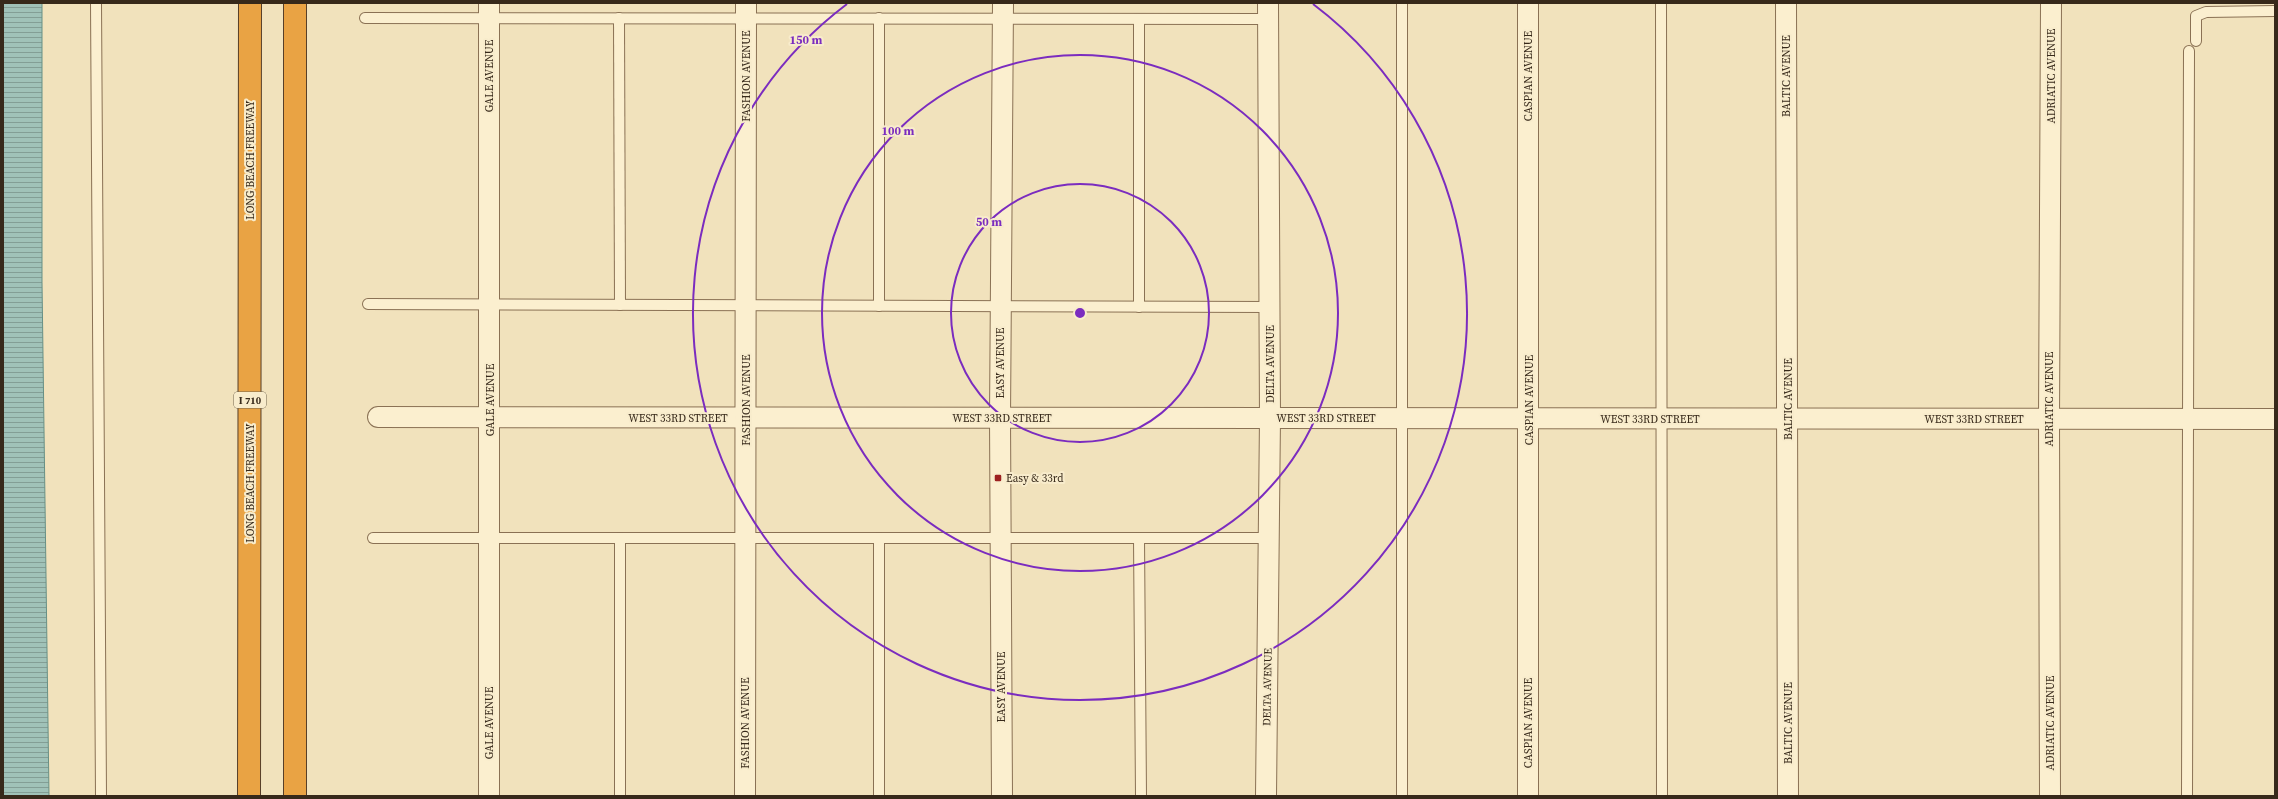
<svg xmlns="http://www.w3.org/2000/svg" width="2278" height="799" font-family="'Source Serif 4',serif">
<defs>
<pattern id="water-rules" width="6" height="5" patternUnits="userSpaceOnUse"><rect width="6" height="5" fill="#a0c2b8"/><path d="M0 2.5h6" fill="none" stroke="#839e95"/></pattern>
</defs>
<rect width="100%" height="100%" fill="#f1e2bc"/>
<path fill="url(#water-rules)" stroke="#679086" d="M3,3H42V282L49,796H3Z"/>
<g fill="none" stroke-linecap="round" stroke-linejoin="round">
<defs>
<g id="lane">
<path d="M96,3L101,796"/>
<path d="M1402,3V796"/>
<path d="M1661,3L1662,796"/>
<path d="M365,18L1268,19"/>
<path d="M619,18L620,305"/>
<path d="M879,18V306"/>
<path d="M1139,19V307"/>
<path d="M2196,41V16L2206,12L2275,11"/>
<path d="M368,304L1270,307"/>
<path d="M373,538H1269"/>
<path d="M620,538V796"/>
<path d="M879,538V796"/>
<path d="M1139,538L1141,796"/>
<path d="M2187,796L2189,51"/>
</g>
<g id="street">
<path d="M489,3V796"/>
<path d="M1786,3L1788,796"/>
<path d="M378,417L2275,419"/>
<path d="M745,796L746,3"/>
<path d="M1002,796L1000,418L1003,3"/>
<path d="M1266,796L1270,418L1268,3"/>
<path d="M1528,796V3"/>
<path d="M2050,796L2049,419L2051,3"/>
</g>
<g id="highway">
<path d="M295,3V796"/>
<path d="M249,796L250,3"/>
</g>
</defs>
<use href="#lane" stroke="#8a7154" stroke-width="12"/>
<use href="#street" stroke="#8a7154" stroke-width="22"/>
<use href="#highway" stroke="#573f29" stroke-width="24"/>
<use href="#lane" stroke="#fbefcf" stroke-width="10"/>
<use href="#street" stroke="#fbefcf" stroke-width="20"/>
<use href="#highway" stroke="#e9a344" stroke-width="22"/>
</g>
<g fill="none" stroke="#7b2cbf" stroke-width="2">
<circle cx="1080" cy="313" r="129"/>
<circle cx="1080" cy="313" r="258"/>
<path d="M1313 4A387 387 0 1 1 847 4"/>
</g>
<rect fill="#9d2120" stroke="#f8eccc" stroke-width="1.5" x="994" y="474" width="8" height="8" rx="2"/>
<g text-anchor="middle" stroke-width="4" stroke-linejoin="round" paint-order="stroke">
<rect fill="#f8eccc" stroke="#71644f" stroke-width="1" x="234" y="392" width="32" height="16" rx="3"/>
<g font-size="10" font-weight="bold" fill="#37291a">
<text x="250" y="404">I 710</text>
</g>
<g font-size="11" fill="#37291a" stroke="#f8eccc">
<text transform="translate(489 76) rotate(-90)" y="4">GALE AVENUE</text>
<text transform="translate(746 76) rotate(-90)" y="4">FASHION AVENUE</text>
<text transform="translate(1528 76) rotate(-90)" y="4">CASPIAN AVENUE</text>
<text transform="translate(1786 76) rotate(-90)" y="4">BALTIC AVENUE</text>
<text transform="translate(2051 76) rotate(-90)" y="4">ADRIATIC AVENUE</text>
<text transform="translate(250 160) rotate(-90)" y="4">LONG BEACH FREEWAY</text>
<text transform="translate(1000 363) rotate(-90)" y="4">EASY AVENUE</text>
<text transform="translate(1270 364) rotate(-90)" y="4">DELTA AVENUE</text>
<text transform="translate(1788 399) rotate(-90)" y="4">BALTIC AVENUE</text>
<text transform="translate(2049 399) rotate(-90)" y="4">ADRIATIC AVENUE</text>
<text transform="translate(490 400) rotate(-90)" y="4">GALE AVENUE</text>
<text transform="translate(746 400) rotate(-90)" y="4">FASHION AVENUE</text>
<text transform="translate(1529 400) rotate(-90)" y="4">CASPIAN AVENUE</text>
<text x="678" y="422">WEST 33RD STREET</text>
<text x="1002" y="422">WEST 33RD STREET</text>
<text x="1326" y="422">WEST 33RD STREET</text>
<text x="1650" y="423">WEST 33RD STREET</text>
<text x="1974" y="423">WEST 33RD STREET</text>
<text transform="translate(250 483) rotate(-90)" y="4">LONG BEACH FREEWAY</text>
<text transform="translate(1001 687) rotate(-90)" y="4">EASY AVENUE</text>
<text transform="translate(1267 687) rotate(-89)" y="4">DELTA AVENUE</text>
<text transform="translate(489 723) rotate(-90)" y="4">GALE AVENUE</text>
<text transform="translate(745 723) rotate(-90)" y="4">FASHION AVENUE</text>
<text transform="translate(1528 723) rotate(-90)" y="4">CASPIAN AVENUE</text>
<text transform="translate(1788 723) rotate(-90)" y="4">BALTIC AVENUE</text>
<text transform="translate(2050 723) rotate(-90)" y="4">ADRIATIC AVENUE</text>
</g>
<g font-size="11" fill="#37291a" stroke="#f8eccc" text-anchor="start">
<text x="1006" y="482">Easy &amp; 33rd</text>
</g>
</g>
<circle cx="1080" cy="313" r="6" fill="#7b2cbf" stroke="#f8eccc" stroke-width="2"/>
<g font-size="12" text-anchor="middle" font-weight="bold" fill="#7b2cbf" stroke="#f8eccc" stroke-width="4" stroke-linejoin="round" paint-order="stroke">
<text x="806" y="44">150 m</text>
<text x="898" y="135">100 m</text>
<text x="989" y="226">50 m</text>
</g>
<rect width="2278" height="799" fill="none" stroke="#37291a" stroke-width="8"/>
</svg>
